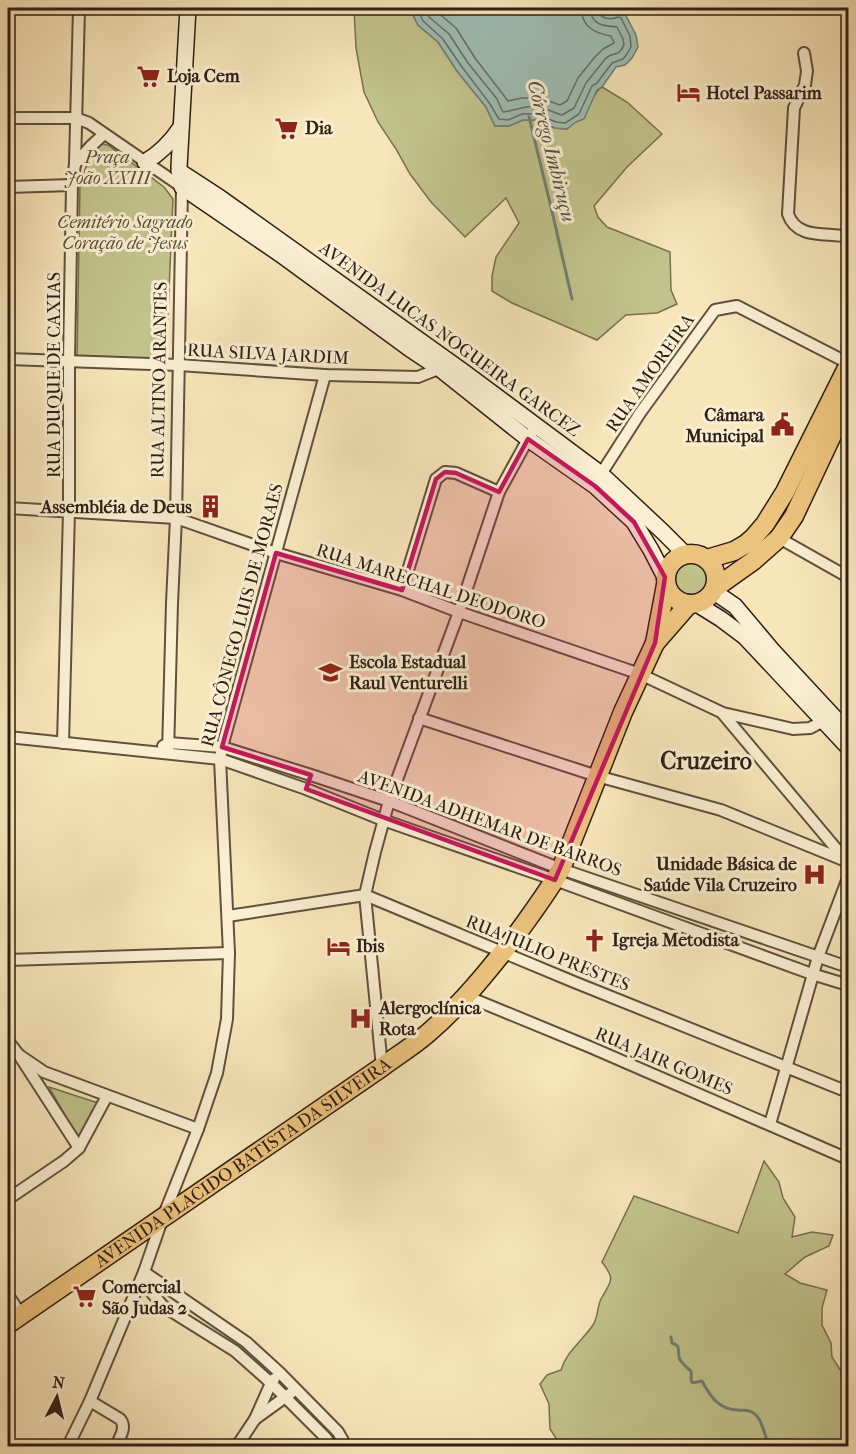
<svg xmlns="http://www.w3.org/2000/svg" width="856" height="1454" font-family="'IM FELL French Canon',serif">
<rect width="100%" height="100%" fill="#f7e6ba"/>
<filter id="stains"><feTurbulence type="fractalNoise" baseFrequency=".00333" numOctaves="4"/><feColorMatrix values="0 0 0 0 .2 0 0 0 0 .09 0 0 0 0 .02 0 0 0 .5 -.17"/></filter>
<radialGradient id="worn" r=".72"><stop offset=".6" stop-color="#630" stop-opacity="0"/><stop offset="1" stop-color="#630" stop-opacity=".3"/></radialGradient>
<g fill="#c2c38c" stroke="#787050" stroke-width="1.5">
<path d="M354,8H411L413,15L418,25L438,42L457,71L486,107L495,126H509L523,120H537L555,128L567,129C575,122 582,115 588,107C593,100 594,92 602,87L627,102L662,134L627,167L594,206L598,217L607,227L670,252L671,290L677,304L657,313L626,315L597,340L512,303L492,291V276L496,257L519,223L506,198L465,237L431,202L410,174L396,149L378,122L364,92L356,48Z"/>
<path d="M101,144L108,145L164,187L173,199L166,358L77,359L80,185C85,171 88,154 101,144Z"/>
<circle cx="691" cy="579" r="16"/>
<path d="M49,1087L98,1103L80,1141Z"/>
<path d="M764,1161L779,1182L783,1198L795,1217L792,1237L812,1232L833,1235L829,1246L805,1257L785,1274L800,1283L827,1290L822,1308V1325L831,1343L832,1357L848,1382V1446H561L550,1429L549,1404L540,1384L547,1375L561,1370C566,1352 582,1341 593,1325C598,1318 597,1307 601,1299C611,1281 616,1280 602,1262L634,1196L738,1233Z"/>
</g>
<path fill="#9ebeb5" stroke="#727e75" stroke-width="1.5" d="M411,8H603L604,11L612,13L617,10H623L636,35L638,47L632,58L625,65L616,67L602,87L597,90L584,119L576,122L567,129L555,128L537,120H523L509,126H495L486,107L457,71L438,42L418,25L413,15Z"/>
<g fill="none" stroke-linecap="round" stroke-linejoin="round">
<g stroke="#666e65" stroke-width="1.5">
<path d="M417,8L423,21L442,38L462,67L490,104L499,119L508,120L522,114H537L556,122L565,123L579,114L592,86L597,83L612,63L623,59L627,54L631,47L630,36L621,18L618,17C609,21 598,18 598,8"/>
<path d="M425,8L429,17L449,34L468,63L497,99L503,112C515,111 525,105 538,106C546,108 554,113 562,115L574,108L586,83L606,58L611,55L618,53L621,50L624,45L623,39L617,27C603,26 591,25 590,8"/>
<path d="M434,8L436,11L456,28L475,58L508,101L522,98H540L560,105L567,101L578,78L594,58L603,49L614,43L611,36C594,33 582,27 581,8"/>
</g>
<g stroke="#727e75" stroke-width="3">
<path d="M529,117L551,207L572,299"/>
<path d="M671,1337L672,1343C683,1347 676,1352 680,1360C683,1364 687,1368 691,1371C692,1384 688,1384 702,1381C710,1396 719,1410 738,1410C743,1411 747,1409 752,1412C762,1417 765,1437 769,1446"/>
</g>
<defs>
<g id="street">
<path d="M804,53L807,71L805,85L794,108L788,214C797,240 827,232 848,237"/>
<path d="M8,118H76L89,123L182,187L176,518L172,603L168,753"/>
<path d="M75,164L90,147L104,134"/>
<path d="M8,187L72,185"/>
<path d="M8,359L179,365L325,375L418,377L443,367"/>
<path d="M601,474L640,413L715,310L737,306L848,363"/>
<path d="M8,508L176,518L276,553L402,590L459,612L640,674L723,713L793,729L810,728L827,719"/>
<path d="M779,538L848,577"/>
<path d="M402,590L436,479L445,472L456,473L499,492"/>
<path d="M723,714L844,858"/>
<path d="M419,718L597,776L721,810L846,861"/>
<path d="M8,737L220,759L306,789L383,820L555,880L812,974L848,985"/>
<path d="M63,743L69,511V361L72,185L75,164L79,8"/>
<path d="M163,746L169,743L222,747L311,775L389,801L561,869L848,967"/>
<path d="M228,916L365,895L574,982L848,1092"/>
<path d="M8,960L229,953"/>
<path d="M466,996L590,1047L848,1159"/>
<path d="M8,1041L19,1055L79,1148"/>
<path d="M19,1055L44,1072L198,1129"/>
<path d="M382,1067L365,895L375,852L389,801L459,612L499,492L528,439L536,426"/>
<path d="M770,1124L818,957L848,878"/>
<path d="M8,1199L64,1161L79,1148L107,1096"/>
<path d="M144,1272L246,1342L280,1373L338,1432L346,1446"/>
<path d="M141,1280L163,1306L235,1351L271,1383L326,1438L331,1446"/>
<path d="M8,1295L21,1315"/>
<path d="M90,1401L120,1419C127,1427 120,1437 116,1446"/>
<path d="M255,1419L291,1393"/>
<path d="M68,1446L90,1401L144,1272L163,1217L198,1129L217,1073L227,1019L229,953L220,759L222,747L325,375"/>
<path d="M237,1446L255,1419L271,1383L274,1379"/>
</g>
<g id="secondary">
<path d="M188,8L179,167L182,187L280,254L410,349L440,369L528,439L595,486L634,522L651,550L665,577"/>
<path d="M145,162C161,153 171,142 181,127"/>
<path d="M179,171L219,197L464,372L601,474L663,532L685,554"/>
<path d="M713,591L735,606L772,650L848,732"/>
<path d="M697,604L721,619L745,637L848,747"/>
</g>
<g id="primary">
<circle cx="691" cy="579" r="25"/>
<path d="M707,559L734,551L746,544L753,538L765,524L785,492L848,366"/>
<path d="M715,588L753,561L779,538L794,516L848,401"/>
<path d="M655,643L689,604"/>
<path id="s1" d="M8,1324L382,1067C397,1056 413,1046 427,1034C461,1005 490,969 517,934C532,913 548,892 561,869L623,712L655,643L666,585"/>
</g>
</defs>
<use href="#street" stroke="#61503e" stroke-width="14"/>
<use href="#secondary" stroke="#2f1e15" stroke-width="18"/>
<use href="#primary" stroke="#2f1e15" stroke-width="21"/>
<use href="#street" stroke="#faefd2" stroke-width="10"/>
<use href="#secondary" stroke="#faefd2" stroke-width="15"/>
<use href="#primary" stroke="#ecc37d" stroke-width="18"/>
</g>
<path fill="#c2185b" fill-opacity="0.2" stroke="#c2185b" stroke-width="4.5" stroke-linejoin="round" d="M528,439L595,486L634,522L665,577L655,643L555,880L306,789L311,775L222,747L276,553L402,590L436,479L445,472L456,473L499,492Z"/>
<defs>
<symbol id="supermarket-bare" viewBox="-9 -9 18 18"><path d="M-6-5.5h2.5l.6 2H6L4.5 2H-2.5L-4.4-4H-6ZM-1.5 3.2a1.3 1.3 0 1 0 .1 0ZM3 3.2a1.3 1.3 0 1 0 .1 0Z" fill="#8f2418" stroke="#faefd2" stroke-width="2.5" paint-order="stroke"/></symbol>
<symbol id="hotel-bare" viewBox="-9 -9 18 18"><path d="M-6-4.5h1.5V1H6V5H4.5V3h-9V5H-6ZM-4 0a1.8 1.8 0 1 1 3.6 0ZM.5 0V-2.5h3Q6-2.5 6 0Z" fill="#8f2418" stroke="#faefd2" stroke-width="2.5" paint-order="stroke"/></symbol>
<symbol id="civic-bare" viewBox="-9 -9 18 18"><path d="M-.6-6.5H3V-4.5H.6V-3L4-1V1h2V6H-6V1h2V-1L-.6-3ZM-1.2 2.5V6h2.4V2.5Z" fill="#8f2418" stroke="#faefd2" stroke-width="2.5" paint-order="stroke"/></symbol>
<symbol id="building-bare" viewBox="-9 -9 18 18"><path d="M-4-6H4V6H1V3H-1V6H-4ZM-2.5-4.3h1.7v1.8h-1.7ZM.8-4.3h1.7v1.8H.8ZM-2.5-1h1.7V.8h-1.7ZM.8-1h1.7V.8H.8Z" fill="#8f2418" stroke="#faefd2" stroke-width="2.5" paint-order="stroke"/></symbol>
<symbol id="school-bare" viewBox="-9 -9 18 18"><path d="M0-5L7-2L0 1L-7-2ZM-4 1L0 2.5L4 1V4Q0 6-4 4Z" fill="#8f2418" stroke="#faefd2" stroke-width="2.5" paint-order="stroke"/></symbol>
<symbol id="hospital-bare" viewBox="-9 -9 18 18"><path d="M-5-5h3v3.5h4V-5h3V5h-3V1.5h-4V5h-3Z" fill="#8f2418" stroke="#faefd2" stroke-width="2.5" paint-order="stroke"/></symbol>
<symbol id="church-bare" viewBox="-9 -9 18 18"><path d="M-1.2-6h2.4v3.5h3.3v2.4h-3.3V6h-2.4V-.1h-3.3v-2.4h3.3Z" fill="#8f2418" stroke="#faefd2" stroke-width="2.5" paint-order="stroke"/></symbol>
</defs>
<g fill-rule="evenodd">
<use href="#supermarket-bare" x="132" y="60" width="33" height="33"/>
<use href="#hotel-bare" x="672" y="76" width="33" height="33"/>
<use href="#supermarket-bare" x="270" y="112" width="33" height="33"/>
<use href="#civic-bare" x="766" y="408" width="33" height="33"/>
<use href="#building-bare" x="194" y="490" width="33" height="33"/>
<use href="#school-bare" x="314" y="656" width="33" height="33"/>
<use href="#hospital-bare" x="798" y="858" width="33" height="33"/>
<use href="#church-bare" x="578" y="924" width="33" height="33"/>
<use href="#hotel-bare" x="322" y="930" width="33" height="33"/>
<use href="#hospital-bare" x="344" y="1002" width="33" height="33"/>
<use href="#supermarket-bare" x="68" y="1280" width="33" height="33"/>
</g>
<g text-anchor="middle" stroke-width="6" stroke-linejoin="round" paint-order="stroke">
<g font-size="18" font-weight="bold" fill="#2f1e15" stroke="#faefd2" text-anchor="start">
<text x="167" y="82">Loja Cem</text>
<text x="706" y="99">Hotel Passarim</text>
<text x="305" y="134">Dia</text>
<text x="764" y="421" text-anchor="end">Câmara<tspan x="764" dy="21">Municipal</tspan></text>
<text x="192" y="513" text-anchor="end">Assembléia de Deus</text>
<text x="349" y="668">Escola Estadual<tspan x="349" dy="21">Raul Venturelli</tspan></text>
<text x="797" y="870" text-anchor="end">Unidade Básica de<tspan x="797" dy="21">Saúde Vila Cruzeiro</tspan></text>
<text x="612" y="946">Igreja Metodista</text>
<text x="356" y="952">Ibis</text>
<text x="379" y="1014">Alergoclínica<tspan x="379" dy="21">Rota</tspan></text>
<text x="102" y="1293">Comercial<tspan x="102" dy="21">São Judas 2</tspan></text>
</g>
<g font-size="18" font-style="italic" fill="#5b5039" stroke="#faefd2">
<text x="107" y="163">Praça<tspan x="107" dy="21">João XXIII</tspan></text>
<text x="125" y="228">Cemitério Sagrado<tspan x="125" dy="21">Coração de Jesus</tspan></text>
</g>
<g font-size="18" fill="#2f1e15" stroke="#faefd2">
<text transform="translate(450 339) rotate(36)" y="6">AVENIDA LUCAS NOGUEIRA GARCEZ</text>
<text transform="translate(268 354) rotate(3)" y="6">RUA SILVA JARDIM</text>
<text transform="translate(650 373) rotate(-55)" y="6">RUA AMOREIRA</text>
<text transform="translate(54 375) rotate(-90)" y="6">RUA DUQUE DE CAXIAS</text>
<text transform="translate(159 380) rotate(-89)" y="6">RUA ALTINO ARANTES</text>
<text transform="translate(431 586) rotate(18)" y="6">RUA MARECHAL DEODORO</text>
<text transform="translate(242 615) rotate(-75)" y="6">RUA CÔNEGO LUIS DE MORAES</text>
<text transform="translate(490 823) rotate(20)" y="6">AVENIDA ADHEMAR DE BARROS</text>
<text transform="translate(548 953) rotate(22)" y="6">RUA JULIO PRESTES</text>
<text transform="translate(664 1061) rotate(23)" y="6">RUA JAIR GOMES</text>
<text dy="6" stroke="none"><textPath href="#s1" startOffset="285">AVENIDA PLACIDO BATISTA DA SILVEIRA</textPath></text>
</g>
<g font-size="20" font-style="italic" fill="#504e45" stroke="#faefd2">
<text transform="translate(552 151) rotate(76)" y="7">Córrego Imbiruçu</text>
</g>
<g font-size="24" font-weight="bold" fill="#2f1e15" stroke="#faefd2">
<text x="706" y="769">Cruzeiro</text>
</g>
</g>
<rect width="856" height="1454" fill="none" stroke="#f7e6ba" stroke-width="30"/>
<rect x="9" y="9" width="838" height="1436" fill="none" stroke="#2f1e15" stroke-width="3"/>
<rect x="15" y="15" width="826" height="1424" fill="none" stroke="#2f1e15" stroke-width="1.5"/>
<g transform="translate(57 1397) rotate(7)" stroke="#faefd2" stroke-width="4.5" paint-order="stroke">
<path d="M0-4.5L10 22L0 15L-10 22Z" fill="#2f1e15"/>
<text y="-9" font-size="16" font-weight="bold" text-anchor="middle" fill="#2f1e15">N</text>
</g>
<rect width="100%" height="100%" filter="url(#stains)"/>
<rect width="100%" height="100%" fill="url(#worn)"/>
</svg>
